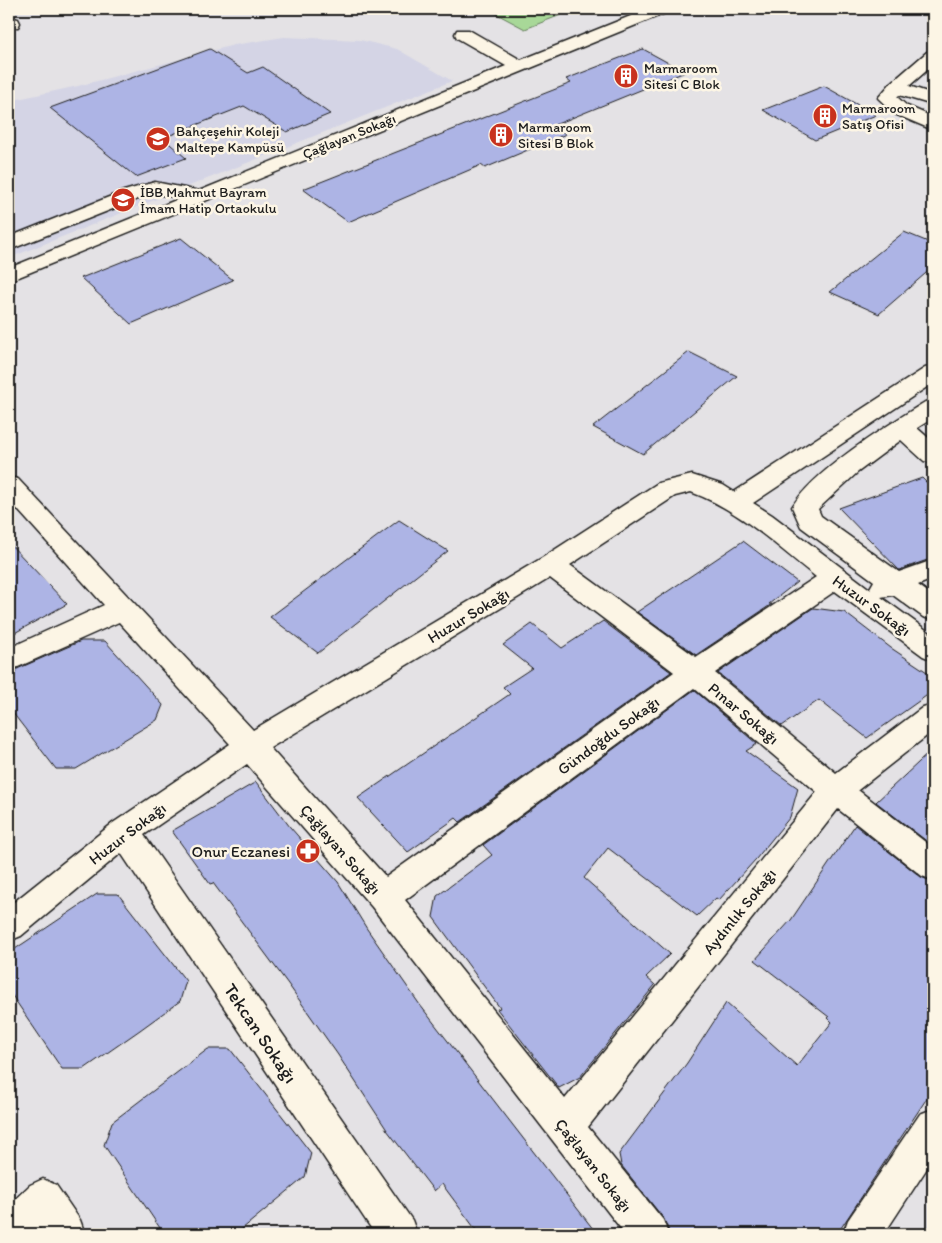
<svg xmlns="http://www.w3.org/2000/svg" width="942" height="1243" font-family="Itim,sans-serif">
<rect width="100%" height="100%" fill="#e4e2e5"/>
<filter id="ink" filterUnits="userSpaceOnUse"><feTurbulence type="fractalNoise" baseFrequency=".02" numOctaves="2"/><feDisplacementMap in="SourceGraphic" scale="10" xChannelSelector="R" yChannelSelector="G"/><feConvolveMatrix kernelMatrix="1 2 1 2 8 2 1 2 1" color-interpolation-filters="sRGB"/></filter>
<g filter="url(#ink)">
<path fill="#d4d4e5" d="M284,37L360,40L397,49L452,81L9,258V101L78,86L234,45Z"/>
<path fill="#a8d898" stroke="#627a5a" d="M501,9H576L525,29L493,12Z"/>
<g fill="#adb4e5" stroke="#1c1c1c">
<path d="M210,49L248,73L263,67L330,114L287,132L244,106L163,138L186,158L136,177L50,108Z"/>
<path d="M643,49L685,72L552,126L566,134L485,168L481,165L348,222L303,189L571,83L566,79Z"/>
<path d="M824,86L876,115L815,140L763,110Z"/>
<path d="M904,232L933,244V267L879,314L830,292Z"/>
<path d="M181,238L233,280L131,324L81,278Z"/>
<path d="M689,352L737,376L643,454L593,427Z"/>
<path d="M922,478L933,489V558L899,570L839,508Z"/>
<path d="M399,520L448,551L318,653L270,617Z"/>
<path d="M743,541L797,582L769,604H772L696,655L637,612Z"/>
<path d="M9,543L67,604L9,636Z"/>
<path d="M813,608L844,612L891,648L933,676V691L867,738L819,700L782,726L718,673Z"/>
<path d="M603,621L671,672L460,822L456,818L408,852L358,798L510,694L503,687L532,668L503,645L532,624L562,648Z"/>
<path d="M81,641H105L163,705L157,720L76,769H56L9,708V686L17,669Z"/>
<path d="M694,690L757,744L746,751L798,788L790,817L756,859L719,900L716,898L697,916L608,848L584,878L670,954L646,977L655,985L580,1077L559,1088L497,1009L500,1008L433,917L437,896L492,855L483,845Z"/>
<path d="M933,749V846L876,802Z"/>
<path d="M256,782L290,827L338,882L367,929L420,1005L597,1234H479L442,1184L434,1191L387,1130L338,1055L288,984L213,883L210,884L172,831Z"/>
<path d="M855,825L921,877L933,882V1089L837,1234H670L664,1219L621,1165L619,1154L687,1063L726,1003L797,1066L832,1022L828,1018L829,1017L755,960L791,920Z"/>
<path d="M97,894H118L186,981L180,1001L140,1030L84,1069H62L9,991V953Z"/>
<path d="M208,1049H230L311,1153L305,1177L236,1234H164L104,1145L112,1122Z"/>
</g>
<g fill="none" stroke-linecap="round" stroke-linejoin="round">
<defs>
<g id="minor">
<path d="M648,9H670L668,12L9,281V268L181,198L156,194L138,199L9,250V237L124,191L155,182L199,191L506,66L457,38L455,34L457,30H469L521,60Z"/>
<path d="M9,17L18,19L20,23L18,27H9Z"/>
<path d="M933,51V65L909,86L933,94V105L899,95L897,97L907,106L933,117V130L895,114L878,98L890,84L927,52Z"/>
<path d="M933,366V383L753,503L772,515L871,590L870,588L874,581L801,527L792,507C815,469 887,426 925,402L933,400V418L917,428L933,442V463L924,461L901,440L858,472L818,509L821,516L899,572L933,560V579L918,585L933,596V620L923,617L893,595L881,597L933,635V660L923,656L835,591L715,673L836,773L923,707L933,704V731L858,790L933,848V880L922,876L838,809L588,1127L663,1220L668,1234H625L372,907L247,764L144,835L412,1220L417,1234H375L121,853L21,936L9,941V906L113,823L230,744L119,622L9,671V648L104,605L9,500V477L18,479L253,730L542,558L658,483L692,475L723,485L734,492L925,368ZM691,492C738,509 777,546 816,577L696,657L570,565L675,496ZM550,578L674,672L386,877L270,748ZM694,688L817,792L565,1099L405,900Z"/>
<path d="M933,1109V1159L884,1234H843L848,1220L920,1114Z"/>
<path d="M43,1179L56,1185L80,1220L85,1234H44L40,1228L33,1234H9V1205L30,1185Z"/>
</g>
</defs>
<use href="#minor" stroke="#1c1c1c" stroke-width="3"/>
<use href="#minor" fill="#fcf5e5" fill-rule="evenodd"/>
</g>
</g>
<defs>
<symbol id="building-disc" viewBox="-11 -11 22 22"><circle r="9.5" fill="#c8321e" stroke="#fcf5e5"/><path d="M-4-6H4V6H1V3H-1V6H-4ZM-2.5-4.3h1.7v1.8h-1.7ZM.8-4.3h1.7v1.8H.8ZM-2.5-1h1.7V.8h-1.7ZM.8-1h1.7V.8H.8Z" fill="#fff"/></symbol>
<symbol id="school-disc" viewBox="-11 -11 22 22"><circle r="9.5" fill="#c8321e" stroke="#fcf5e5"/><path d="M0-5L7-2L0 1L-7-2ZM-4 1L0 2.5L4 1V4Q0 6-4 4Z" fill="#fff"/></symbol>
<symbol id="pharmacy-disc" viewBox="-11 -11 22 22"><circle r="9.5" fill="#c8321e" stroke="#fcf5e5"/><path d="M-2-6h4v4h4v4h-4v4h-4v-4h-4v-4h4Z" fill="#fff"/></symbol>
</defs>
<g fill-rule="evenodd">
<use href="#building-disc" x="612" y="62" width="28" height="28"/>
<use href="#building-disc" x="811" y="102" width="28" height="28"/>
<use href="#building-disc" x="487" y="121" width="28" height="28"/>
<use href="#school-disc" x="144" y="125" width="28" height="28"/>
<use href="#school-disc" x="109" y="186" width="28" height="28"/>
<use href="#pharmacy-disc" x="294" y="837" width="28" height="28"/>
</g>
<g text-anchor="middle" stroke-width="5" stroke-linejoin="round" paint-order="stroke">
<g font-size="14" fill="#1c1c1c" stroke="#fcf5e5" text-anchor="start">
<text x="644" y="73">Marmaroom<tspan x="644" dy="16">Sitesi C Blok</tspan></text>
<text x="842" y="113">Marmaroom<tspan x="842" dy="16">Satış Ofisi</tspan></text>
<text x="518" y="132">Marmaroom<tspan x="518" dy="16">Sitesi B Blok</tspan></text>
<text x="176" y="136">Bahçeşehir Koleji<tspan x="176" dy="16">Maltepe Kampüsü</tspan></text>
<text x="140" y="197">İBB Mahmut Bayram<tspan x="140" dy="16">İmam Hatip Ortaokulu</tspan></text>
</g>
<g font-size="14" fill="#1c1c1c" stroke="#fcf5e5">
<text transform="translate(349 136) rotate(-22)" y="5">Çağlayan Sokağı</text>
</g>
<g font-size="16" fill="#1c1c1c" stroke="#fcf5e5">
<text transform="translate(872 605) rotate(36)" y="6">Huzur Sokağı</text>
<text transform="translate(468 615) rotate(-31)" y="6">Huzur Sokağı</text>
<text transform="translate(744 713) rotate(40)" y="6">Pınar Sokağı</text>
<text transform="translate(608 735) rotate(-36)" y="6">Gündoğdu Sokağı</text>
<text transform="translate(127 833) rotate(-37)" y="6">Huzur Sokağı</text>
<text transform="translate(341 849) rotate(49)" y="6">Çağlayan Sokağı</text>
<text transform="translate(739 911) rotate(-51)" y="6">Aydınlık Sokağı</text>
<text transform="translate(594 1165) rotate(52)" y="6">Çağlayan Sokağı</text>
</g>
<g font-size="16" fill="#1c1c1c" stroke="#fcf5e5" text-anchor="end">
<text x="290" y="857">Onur Eczanesi</text>
</g>
<g font-size="19" fill="#1c1c1c" stroke="#fcf5e5">
<text transform="translate(261 1033) rotate(56)" y="7">Tekcan Sokağı</text>
</g>
</g>
<rect width="942" height="1243" fill="none" stroke="#fcf5e5" stroke-width="30"/>
<rect x="15" y="15" width="912" height="1213" fill="none" stroke="#1c1c1c" stroke-width="2" filter="url(#ink)"/>
</svg>
